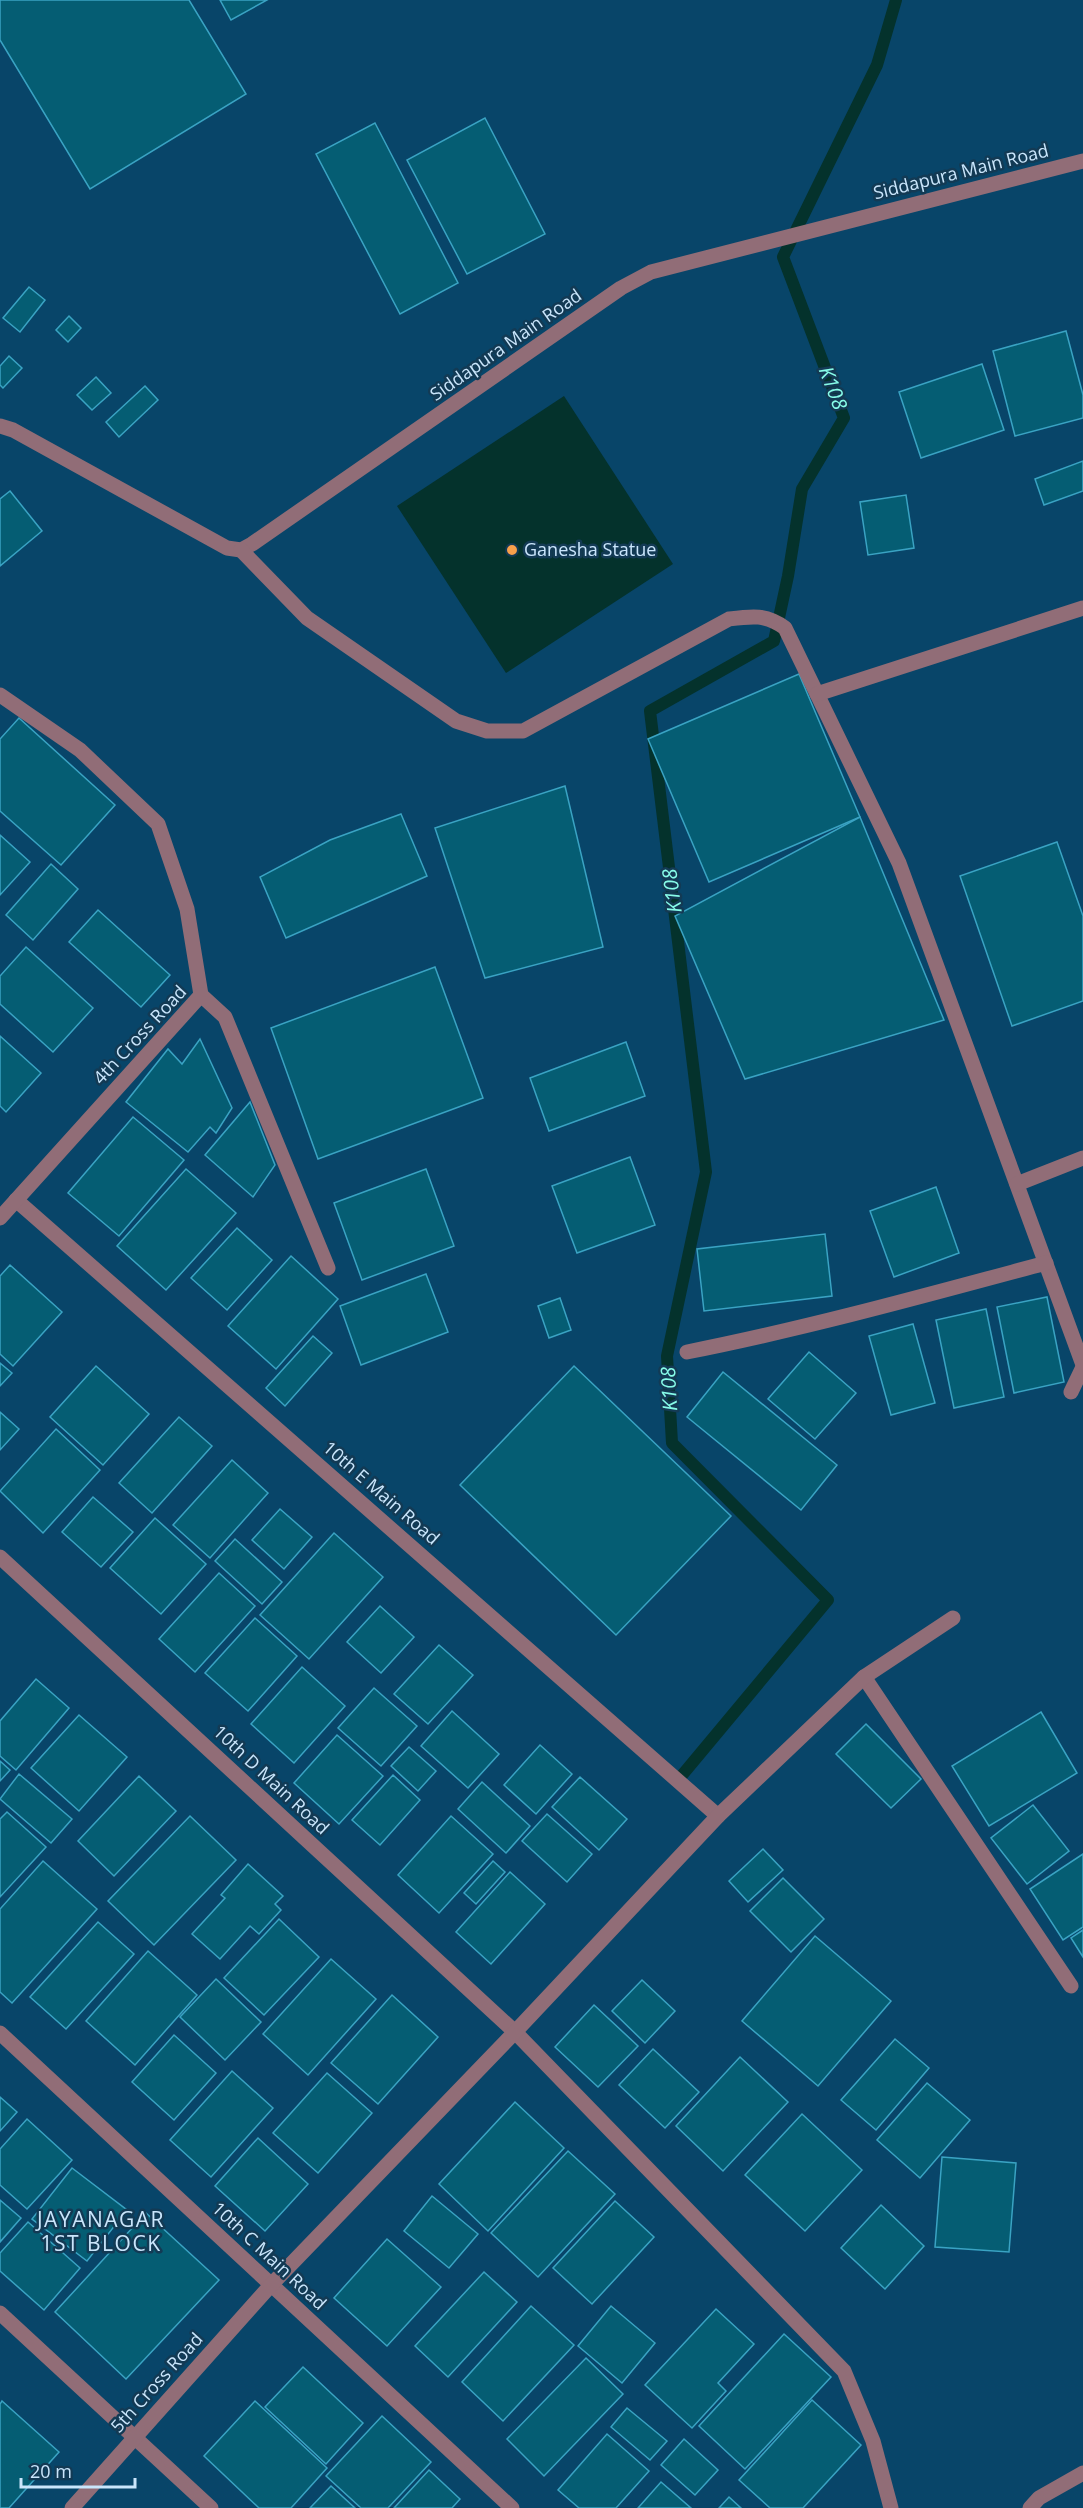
<svg xmlns="http://www.w3.org/2000/svg" width="1083" height="2508" font-family="'Open Sans',sans-serif">
<rect width="100%" height="100%" fill="#084569"/>
<path fill="#04322c" d="M564,396L673,564L506,673L397,506Z"/>
<g fill="none" stroke-linecap="round" stroke-linejoin="round">
<path stroke="#04322c" stroke-width="12" d="M678,1780L828,1600L672,1443L667,1356L706,1172L650,711L774,641L788,576L802,489L844,418L783,257L877,65L896,0"/>
</g>
<g fill="#055d73" stroke="#3aa3c3" stroke-width="1.5">
<path d="M0,0H189L246,94L90,189L0,40Z"/>
<path d="M220,0H267L231,20Z"/>
<path d="M485,118L545,234L467,274L407,160Z"/>
<path d="M375,123L458,283L400,314L316,154Z"/>
<path d="M29,287L45,300L20,332L3,318Z"/>
<path d="M69,316L81,328L68,342L56,330Z"/>
<path d="M1066,331L1083,395V418L1015,436L993,351Z"/>
<path d="M9,356L22,368L3,388L0,385V366Z"/>
<path d="M982,364L1004,430L921,458L899,392Z"/>
<path d="M96,377L111,393L92,410L77,395Z"/>
<path d="M145,386L158,400L119,437L106,422Z"/>
<path d="M1083,461V491L1044,505L1035,479Z"/>
<path d="M10,491L42,531L0,566V499Z"/>
<path d="M906,495L914,548L868,555L860,502Z"/>
<path d="M799,674L860,817L709,882L648,739Z"/>
<path d="M19,718L115,805L61,865L0,811V739Z"/>
<path d="M565,786L603,947L485,978L435,828Z"/>
<path d="M401,814L427,876L286,938L260,877L330,840Z"/>
<path d="M860,817L944,1020L745,1079L675,916Z"/>
<path d="M0,835L30,862L0,895Z"/>
<path d="M1057,842L1083,916V1001L1012,1026L960,876Z"/>
<path d="M51,864L78,889L33,940L6,915Z"/>
<path d="M98,910L170,975L141,1007L69,942Z"/>
<path d="M26,947L93,1008L53,1052L0,1004V976Z"/>
<path d="M435,967L483,1098L318,1159L271,1028Z"/>
<path d="M0,1036L41,1073L6,1112L0,1106Z"/>
<path d="M200,1039L232,1108L216,1133L210,1127L188,1152L126,1102L168,1049L182,1064Z"/>
<path d="M626,1042L645,1096L549,1131L530,1078Z"/>
<path d="M250,1102L275,1165L253,1197L205,1155Z"/>
<path d="M133,1117L184,1160L119,1236L68,1193Z"/>
<path d="M630,1157L655,1225L577,1253L552,1186Z"/>
<path d="M186,1169L236,1213L166,1290L117,1246Z"/>
<path d="M426,1169L454,1246L362,1280L334,1203Z"/>
<path d="M936,1187L959,1253L894,1277L870,1211Z"/>
<path d="M237,1228L272,1260L227,1310L191,1278Z"/>
<path d="M825,1234L832,1296L704,1311L697,1249Z"/>
<path d="M291,1256L338,1299L276,1369L228,1326Z"/>
<path d="M10,1265L62,1312L13,1366L0,1354V1276Z"/>
<path d="M426,1274L448,1332L361,1365L340,1306Z"/>
<path d="M1047,1297L1064,1382L1014,1393L997,1307Z"/>
<path d="M560,1298L571,1330L549,1338L538,1306Z"/>
<path d="M986,1309L1004,1397L954,1408L936,1320Z"/>
<path d="M913,1324L935,1403L891,1415L869,1336Z"/>
<path d="M313,1336L332,1353L285,1406L266,1388Z"/>
<path d="M809,1352L856,1393L815,1439L768,1399Z"/>
<path d="M0,1363L12,1373L0,1386Z"/>
<path d="M96,1366L149,1414L103,1465L50,1417Z"/>
<path d="M574,1366L731,1516L616,1635L460,1485Z"/>
<path d="M723,1372L837,1465L801,1510L687,1417Z"/>
<path d="M0,1412L19,1429L0,1450Z"/>
<path d="M179,1417L212,1446L152,1513L119,1483Z"/>
<path d="M56,1429L100,1470L43,1533L0,1491Z"/>
<path d="M232,1460L268,1493L210,1558L173,1525Z"/>
<path d="M93,1497L133,1532L101,1567L62,1532Z"/>
<path d="M280,1509L312,1537L284,1569L252,1540Z"/>
<path d="M155,1518L206,1564L161,1614L110,1568Z"/>
<path d="M334,1533L383,1577L309,1659L260,1615Z"/>
<path d="M235,1539L282,1582L262,1604L215,1561Z"/>
<path d="M219,1573L255,1606L195,1672L159,1639Z"/>
<path d="M380,1606L414,1637L381,1673L347,1642Z"/>
<path d="M255,1618L297,1656L248,1711L205,1673Z"/>
<path d="M439,1645L473,1675L428,1724L394,1694Z"/>
<path d="M302,1667L345,1706L294,1763L251,1724Z"/>
<path d="M36,1679L69,1708L16,1770L0,1756V1721Z"/>
<path d="M374,1688L417,1726L381,1766L338,1728Z"/>
<path d="M452,1711L499,1754L468,1788L421,1746Z"/>
<path d="M1041,1712L1077,1773L989,1826L952,1766Z"/>
<path d="M79,1715L127,1757L79,1811L31,1768Z"/>
<path d="M866,1724L921,1779L891,1808L836,1754Z"/>
<path d="M337,1735L383,1776L339,1824L294,1783Z"/>
<path d="M540,1745L572,1774L536,1814L504,1785Z"/>
<path d="M409,1747L436,1771L418,1791L391,1766Z"/>
<path d="M0,1761L10,1770L0,1781Z"/>
<path d="M19,1774L72,1819L51,1843L0,1799Z"/>
<path d="M393,1775L420,1800L380,1845L352,1820Z"/>
<path d="M139,1776L176,1811L114,1876L78,1841Z"/>
<path d="M580,1777L627,1819L599,1850L552,1807Z"/>
<path d="M482,1782L530,1826L506,1853L458,1809Z"/>
<path d="M1033,1805L1069,1851L1027,1884L991,1838Z"/>
<path d="M7,1812L46,1847L0,1897V1819Z"/>
<path d="M547,1814L592,1854L567,1882L522,1841Z"/>
<path d="M190,1816L236,1860L154,1945L108,1901Z"/>
<path d="M451,1816L493,1854L439,1913L398,1875Z"/>
<path d="M763,1849L783,1870L748,1902L729,1881Z"/>
<path d="M1083,1854V1927L1063,1940L1030,1889Z"/>
<path d="M43,1861L97,1909L12,2003L0,1992V1909Z"/>
<path d="M493,1861L505,1872L476,1904L464,1893Z"/>
<path d="M248,1864L283,1896L275,1904L281,1910L259,1934L250,1926L220,1959L192,1934L225,1898L221,1895Z"/>
<path d="M510,1872L545,1904L491,1964L456,1932Z"/>
<path d="M783,1878L824,1919L791,1952L750,1911Z"/>
<path d="M279,1919L319,1957L264,2015L224,1978Z"/>
<path d="M98,1922L134,1954L66,2029L30,1997Z"/>
<path d="M1083,1930V1957L1071,1938Z"/>
<path d="M815,1936L891,2001L818,2086L742,2021Z"/>
<path d="M148,1951L197,1995L135,2065L86,2021Z"/>
<path d="M331,1959L376,1999L308,2075L263,2034Z"/>
<path d="M216,1979L261,2022L225,2060L180,2017Z"/>
<path d="M642,1980L675,2011L645,2043L612,2011Z"/>
<path d="M392,1995L438,2037L378,2104L331,2063Z"/>
<path d="M594,2005L638,2046L598,2087L555,2047Z"/>
<path d="M174,2035L216,2073L174,2120L132,2082Z"/>
<path d="M895,2039L929,2068L876,2130L841,2100Z"/>
<path d="M653,2049L699,2092L665,2128L619,2085Z"/>
<path d="M740,2057L788,2102L723,2171L676,2126Z"/>
<path d="M232,2071L273,2108L211,2177L170,2140Z"/>
<path d="M327,2073L372,2113L318,2173L273,2133Z"/>
<path d="M927,2083L970,2120L920,2178L877,2140Z"/>
<path d="M0,2097L17,2112L0,2131Z"/>
<path d="M515,2102L564,2148L488,2231L439,2184Z"/>
<path d="M802,2114L862,2170L805,2231L745,2175Z"/>
<path d="M27,2119L72,2160L27,2209L0,2185V2149Z"/>
<path d="M258,2138L308,2184L265,2231L215,2186Z"/>
<path d="M568,2151L615,2194L538,2277L491,2233Z"/>
<path d="M942,2157L1016,2163L1009,2252L935,2247Z"/>
<path d="M72,2168L127,2210L87,2261L32,2219Z"/>
<path d="M432,2196L478,2234L449,2268L404,2231Z"/>
<path d="M0,2200L21,2218L0,2242Z"/>
<path d="M615,2201L654,2237L592,2304L553,2268Z"/>
<path d="M881,2205L924,2246L885,2289L841,2248Z"/>
<path d="M146,2213L219,2280L126,2379L55,2312Z"/>
<path d="M28,2222L80,2268L44,2310L0,2271V2253Z"/>
<path d="M387,2239L441,2287L387,2346L334,2298Z"/>
<path d="M484,2272L517,2302L448,2377L415,2346Z"/>
<path d="M531,2306L574,2345L503,2421L462,2382Z"/>
<path d="M611,2306L655,2343L622,2383L578,2346Z"/>
<path d="M716,2309L754,2344L718,2383L726,2391L692,2428L645,2385Z"/>
<path d="M784,2334L831,2377L745,2469L699,2426Z"/>
<path d="M586,2358L623,2394L544,2476L507,2439Z"/>
<path d="M303,2367L363,2423L326,2464L265,2407Z"/>
<path d="M812,2400L861,2445L803,2508H770L739,2480Z"/>
<path d="M2,2401L59,2452L9,2508H0V2404Z"/>
<path d="M255,2401L327,2468L291,2508H259L204,2456Z"/>
<path d="M627,2408L667,2441L650,2460L611,2427Z"/>
<path d="M382,2416L431,2462L388,2508H361L326,2476Z"/>
<path d="M607,2434L649,2471L616,2508H579L558,2490Z"/>
<path d="M684,2439L718,2470L695,2495L661,2465Z"/>
<path d="M429,2470L460,2499L452,2508H394Z"/>
<path d="M661,2482L691,2508H638Z"/>
<path d="M331,2486L355,2508H310Z"/>
<path d="M729,2497L741,2508H719Z"/>
</g>
<g fill="none" stroke-linecap="round" stroke-linejoin="round">
<g stroke="#916d77" stroke-width="15">
<path d="M0,426L13,430L227,548L241,550L252,544L621,288L651,272L1083,161"/>
<path d="M241,550L307,618L456,721L487,731H523L729,619C752,616 766,614 785,628L899,863L1083,1365"/>
<path d="M817,694L1083,608"/>
<path d="M0,695L80,750L158,824L187,909L201,995"/>
<path d="M1017,1184L1083,1158"/>
<path d="M16,1200L718,1816"/>
<path d="M0,1218L201,995L225,1017L328,1268"/>
<path d="M687,1352C808,1328 927,1295 1046,1263"/>
<path d="M1071,1392L1083,1367"/>
<path d="M0,1557L515,2032L844,2371L873,2441L891,2508"/>
<path d="M864,1677L1071,1986"/>
<path d="M0,2033L512,2508"/>
<path d="M0,2313L211,2508"/>
<path d="M72,2508L271,2285L515,2032L718,1816L864,1677L953,1618"/>
<path d="M1030,2508L1039,2498L1083,2473"/>
</g>
</g>
<circle fill="#f8a04b" stroke="#133a54" stroke-width="2" cx="512" cy="550" r="6"/>
<g text-anchor="middle" stroke-width="5" stroke-linejoin="round" paint-order="stroke">
<g font-size="18" fill="#cae6fc" stroke="#133a54">
<text transform="translate(961 172) rotate(-14)" y="6">Siddapura Main Road</text>
<text transform="translate(506 345) rotate(-35)" y="6">Siddapura Main Road</text>
<text transform="translate(140 1035) rotate(-47)" y="6">4th Cross Road</text>
<text transform="translate(381 1493) rotate(41)" y="6">10th E Main Road</text>
<text transform="translate(271 1780) rotate(43)" y="6">10th D Main Road</text>
<text transform="translate(269 2256) rotate(43)" y="6">10th C Main Road</text>
<text transform="translate(157 2383) rotate(-48)" y="6">5th Cross Road</text>
</g>
<g font-size="18" fill="#cae6fc" stroke="#133a54" text-anchor="start">
<text x="524" y="556">Ganesha Statue</text>
</g>
<g font-size="20" font-style="italic" fill="#87fce9" stroke="#133a54">
<text transform="translate(833 388) rotate(69)" y="7">K108</text>
<text transform="translate(672 891) rotate(-97)" y="7">K108</text>
<text transform="translate(669 1389) rotate(-93)" y="7">K108</text>
</g>
<g font-size="21" letter-spacing="1.5" fill="#cae6fc" stroke="#133a54">
<text x="101" y="2227">JAYANAGAR<tspan x="101" dy="24">1ST BLOCK</tspan></text>
</g>
</g>
<path d="M21 2478v9h114v-9" fill="none" stroke="#cae6fc" stroke-width="3"/>
<text x="30" y="2478" font-size="18" fill="#cae6fc" stroke="#133a54" stroke-width="4.5" paint-order="stroke">20 m</text>
</svg>
